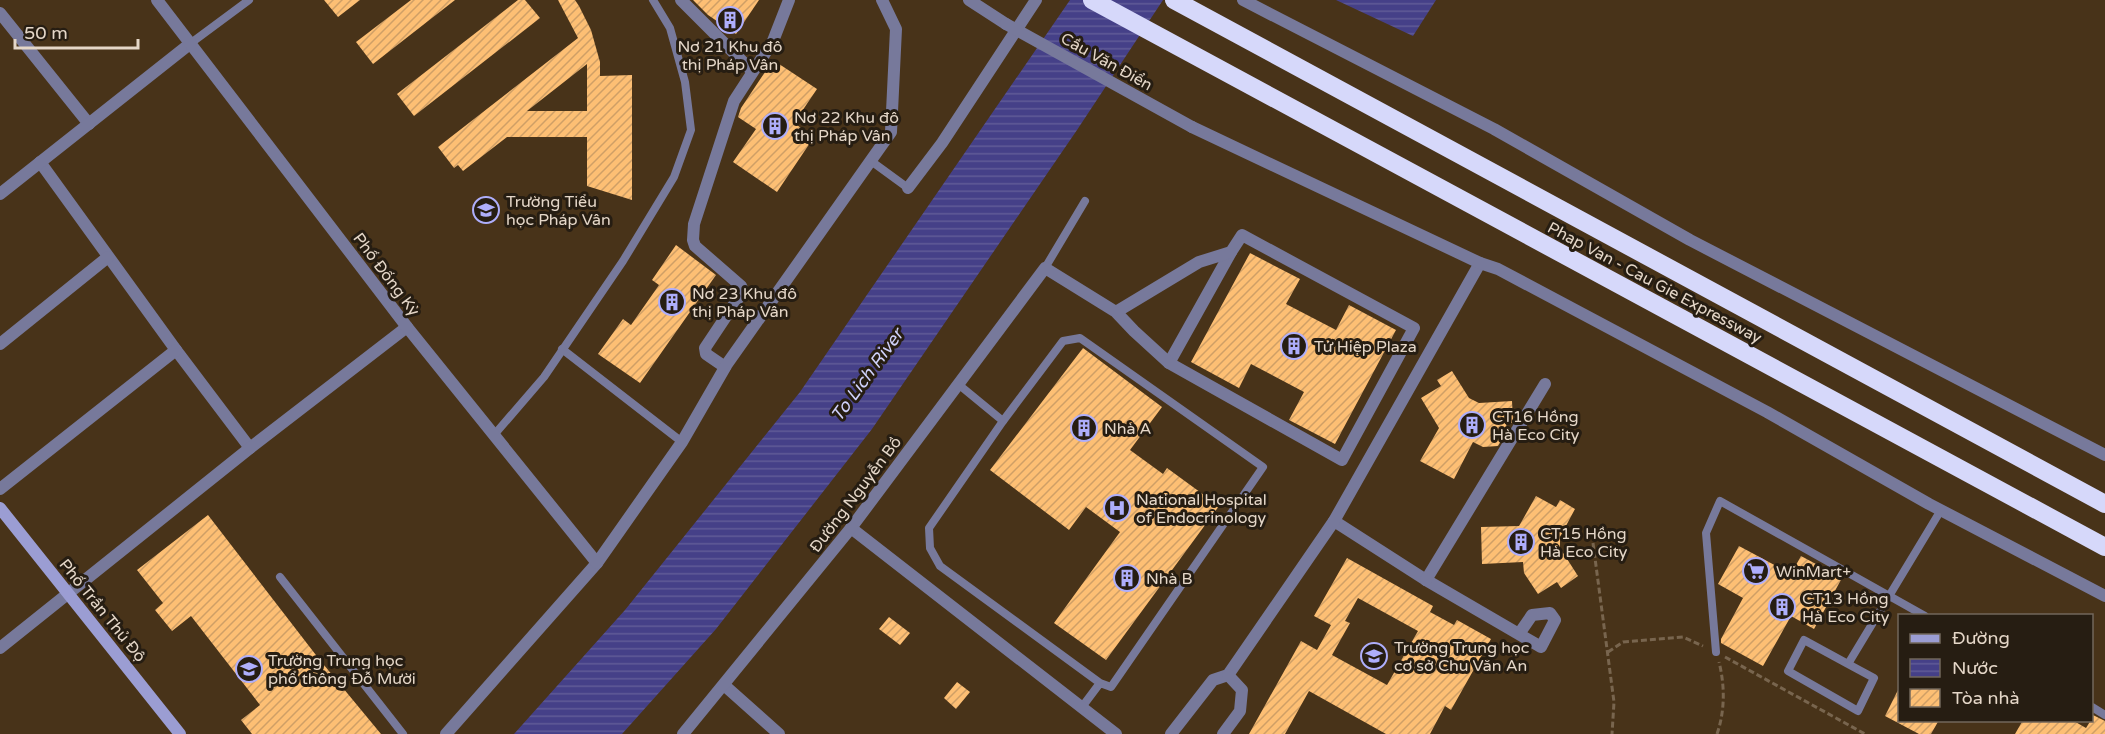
<svg xmlns="http://www.w3.org/2000/svg" width="2105" height="734" font-family="'Varela Round',sans-serif">
<defs>
<pattern id="water-rules" width="6" height="5" patternUnits="userSpaceOnUse" patternTransform="scale(1.5)"><rect width="6" height="5" fill="#454088"/><path d="M0 2.5h6" fill="none" stroke="#605b97"/></pattern>
<pattern id="building-hatch" width="6" height="6" patternUnits="userSpaceOnUse" patternTransform="scale(1.5)"><rect width="6" height="6" fill="#fdbf74"/><path d="M-1 1l2-2M0 6l6-6M5 7l2-2" fill="none" stroke="#cf9f66"/></pattern>
</defs>
<rect width="100%" height="100%" fill="#483319"/>
<g fill="url(#water-rules)">
<path d="M1070,0H1163L1077,130L872,429L716,629L622,734H514L625,610L800,392Z"/>
<path d="M1336,0H1436L1413,36Z"/>
</g>
<g fill="url(#building-hatch)" fill-rule="evenodd">
<path d="M324,0H360L338,17Z"/>
<path d="M411,0H455L373,64L356,42Z"/>
<path d="M518,0H525L540,18L414,116L397,94Z"/>
<path d="M558,0H575L579,6L591,30L600,62V76L632,75V200L587,186V137H507L463,171L458,165L454,168L438,147L578,38ZM587,64V111H527Z"/>
<path d="M693,0H759L736,34L708,15Z"/>
<path d="M773,60L817,89L794,123L814,137L777,192L733,162L756,129L738,117L741,108Z"/>
<path d="M676,245L716,275L640,383L598,354L623,319L631,325L659,285L652,280Z"/>
<path d="M1250,253L1300,279L1286,304L1336,330L1349,305L1396,330L1335,444L1289,420L1304,392L1251,364L1239,388L1191,362Z"/>
<path d="M1083,348L1162,407L1130,450L1163,474L1167,468L1219,506L1106,660L1054,623L1120,532L1086,507L1069,530L990,470Z"/>
<path d="M1452,371L1469,398L1479,403L1512,401L1513,420L1512,423H1506L1507,431L1498,446L1483,447L1473,442L1454,479L1420,461L1439,428L1421,398L1441,386L1437,380Z"/>
<path d="M1536,496L1556,507L1560,500L1575,509L1560,537V548L1578,576L1561,588L1557,582L1538,594L1524,573L1523,562L1482,564L1481,527L1519,526Z"/>
<path d="M208,515L319,659L381,734H252L241,720L260,705L191,616L172,631L155,610L163,603L137,570Z"/>
<path d="M1739,546L1791,574L1801,556L1842,578L1814,629L1791,616L1763,666L1721,643V639L1743,598L1718,584Z"/>
<path d="M1347,558L1433,606L1430,612L1454,625L1457,620L1491,639L1451,710L1445,706L1430,734H1386L1309,691L1285,734H1249L1301,641L1317,650L1331,625L1314,616ZM1358,598L1418,631L1387,685L1332,655L1350,623L1345,621Z"/>
<path d="M889,617L910,633L900,645L879,629Z"/>
<path d="M957,682L970,692L956,709L944,698Z"/>
<path d="M1899,688V720H1939L1931,734H1919L1885,716Z"/>
<path d="M2093,715L2105,721V734H2015L2023,720H2072L2086,728L2091,720Z"/>
</g>
<g fill="none" stroke-linecap="round" stroke-linejoin="round">
<g stroke="#78654e" stroke-width="3" stroke-dasharray="6 3" stroke-linecap="butt">
<path d="M1593,543L1614,702L1612,734"/>
<path d="M1608,652L1623,642L1683,637L1703,646"/>
<path d="M1725,657L1865,734"/>
<path d="M1717,734C1725,711 1725,686 1719,662"/>
</g>
<g stroke="#77799b" stroke-width="8">
<path d="M191,43L249,0"/>
<path d="M871,161L908,188"/>
<path d="M1045,268L1085,201"/>
<path d="M562,349L682,442"/>
<path d="M958,384L1003,421"/>
<path d="M494,435L544,377L623,261L674,177L691,130L685,82L670,28L653,0"/>
<path d="M280,577L403,734"/>
<path d="M1716,652L1706,533L1720,501L1925,616"/>
<path d="M1848,664L1874,678L1858,711L1788,671L1804,640L1848,664L1941,510"/>
<path d="M1082,707L1100,683L940,566L930,548L929,528L1003,421L1063,341L1080,338L1263,467L1111,687L1100,683"/>
<path d="M2092,707L2105,715"/>
</g>
<g stroke="#77799b" stroke-width="12">
<path d="M681,0L752,71"/>
<path d="M0,13L89,124"/>
<path d="M40,162L176,350L250,448"/>
<path d="M908,188L942,143L1036,0"/>
<path d="M0,194L191,43"/>
<path d="M0,344L108,257"/>
<path d="M1169,363L1231,252"/>
<path d="M725,367L706,354L705,348L743,291L741,286L695,246L693,240L694,224L734,101L773,41L789,0"/>
<path d="M0,489L176,350"/>
<path d="M1334,521L1426,580L1541,647L1555,620L1550,613L1532,615L1519,634"/>
<path d="M851,528L1116,734"/>
<path d="M1426,580L1545,384"/>
<path d="M0,648L250,448L407,327"/>
<path d="M724,685L779,734"/>
<path d="M446,734L597,563L682,442L727,364L891,132L896,29L882,0"/>
<path d="M683,734L851,528L1045,268L1116,312L1134,331L1169,363L1342,460L1414,328L1242,235L1231,252L1199,262L1116,312"/>
<path d="M1171,734L1213,680L1228,675L1334,521L1480,263"/>
<path d="M1223,734L1240,711L1242,690L1228,675"/>
</g>
<g stroke="#77799b" stroke-width="12">
<path d="M157,0L407,327L597,563"/>
<path d="M969,0L1006,24"/>
<path d="M1243,0L1494,129L1690,240L2105,455"/>
<path d="M1192,127L1480,263L1498,269L1767,412L1929,504L2105,596"/>
</g>
<path stroke="#9b9dd3" stroke-width="12" d="M0,508L180,734"/>
<g stroke="#d6d8fa" stroke-width="18">
<path d="M1092,0L2105,547"/>
<path d="M1174,0L2105,504"/>
</g>
<path stroke="#77799b" stroke-width="12" d="M1006,24L1192,127"/>
</g>
<defs>
<symbol id="building-ring" viewBox="-11 -11 22 22"><circle r="9.5" fill="#261d12" stroke="#aeaefb" stroke-width="1.5"/><path d="M-4-6H4V6H1V3H-1V6H-4ZM-2.5-4.3h1.7v1.8h-1.7ZM.8-4.3h1.7v1.8H.8ZM-2.5-1h1.7V.8h-1.7ZM.8-1h1.7V.8H.8Z" fill="#aeaefb"/></symbol>
<symbol id="school-ring" viewBox="-11 -11 22 22"><circle r="9.5" fill="#261d12" stroke="#aeaefb" stroke-width="1.5"/><path d="M0-5L7-2L0 1L-7-2ZM-4 1L0 2.5L4 1V4Q0 6-4 4Z" fill="#aeaefb"/></symbol>
<symbol id="hospital-ring" viewBox="-11 -11 22 22"><circle r="9.5" fill="#261d12" stroke="#aeaefb" stroke-width="1.5"/><path d="M-5-5h3v3.5h4V-5h3V5h-3V1.5h-4V5h-3Z" fill="#aeaefb"/></symbol>
<symbol id="supermarket-ring" viewBox="-11 -11 22 22"><circle r="9.5" fill="#261d12" stroke="#aeaefb" stroke-width="1.5"/><path d="M-6-5.5h2.5l.6 2H6L4.5 2H-2.5L-4.4-4H-6ZM-1.5 3.2a1.3 1.3 0 1 0 .1 0ZM3 3.2a1.3 1.3 0 1 0 .1 0Z" fill="#aeaefb"/></symbol>
</defs>
<g fill-rule="evenodd">
<use href="#building-ring" x="715" y="5" width="30" height="30"/>
<use href="#building-ring" x="760" y="111" width="30" height="30"/>
<use href="#school-ring" x="471" y="195" width="30" height="30"/>
<use href="#building-ring" x="657" y="287" width="30" height="30"/>
<use href="#building-ring" x="1279" y="331" width="30" height="30"/>
<use href="#building-ring" x="1457" y="410" width="30" height="30"/>
<use href="#building-ring" x="1069" y="413" width="30" height="30"/>
<use href="#hospital-ring" x="1102" y="493" width="30" height="30"/>
<use href="#building-ring" x="1506" y="527" width="30" height="30"/>
<use href="#supermarket-ring" x="1741" y="556" width="30" height="30"/>
<use href="#building-ring" x="1112" y="563" width="30" height="30"/>
<use href="#building-ring" x="1767" y="592" width="30" height="30"/>
<use href="#school-ring" x="1359" y="641" width="30" height="30"/>
<use href="#school-ring" x="234" y="654" width="30" height="30"/>
</g>
<g text-anchor="middle" stroke-width="6" stroke-linejoin="round" paint-order="stroke">
<g font-size="16" fill="#e5d7c8" stroke="#261d12" text-anchor="start">
<text x="730" y="52" text-anchor="middle">Nơ 21 Khu đô<tspan x="730" dy="18">thị Pháp Vân</tspan></text>
<text x="794" y="123">Nơ 22 Khu đô<tspan x="794" dy="18">thị Pháp Vân</tspan></text>
<text x="506" y="207">Trường Tiểu<tspan x="506" dy="18">học Pháp Vân</tspan></text>
<text x="692" y="299">Nơ 23 Khu đô<tspan x="692" dy="18">thị Pháp Vân</tspan></text>
<text x="1314" y="352">Tứ Hiệp Plaza</text>
<text x="1492" y="422">CT16 Hồng<tspan x="1492" dy="18">Hà Eco City</tspan></text>
<text x="1104" y="434">Nhà A</text>
<text x="1136" y="505">National Hospital<tspan x="1136" dy="18">of Endocrinology</tspan></text>
<text x="1540" y="539">CT15 Hồng<tspan x="1540" dy="18">Hà Eco City</tspan></text>
<text x="1776" y="577">WinMart+</text>
<text x="1146" y="584">Nhà B</text>
<text x="1802" y="604">CT13 Hồng<tspan x="1802" dy="18">Hà Eco City</tspan></text>
<text x="1394" y="653">Trường Trung học<tspan x="1394" dy="18">cơ sở Chu Văn An</tspan></text>
<text x="268" y="666">Trường Trung học<tspan x="268" dy="18">phổ thông Đỗ Mười</tspan></text>
</g>
<g font-size="16" fill="#e5d7c8" stroke="#261d12">
<text transform="translate(1107 61) rotate(29)" y="6">Cầu Văn Điển</text>
<text transform="translate(387 274) rotate(53)" y="6">Phố Đống Kỳ</text>
<text transform="translate(1655 282) rotate(28)" y="6">Phap Van - Cau Gie Expressway</text>
<text transform="translate(855 494) rotate(-53)" y="6">Đường Nguyễn Bồ</text>
<text transform="translate(103 610) rotate(51)" y="6">Phố Trần Thủ Độ</text>
</g>
<g font-size="18" font-style="italic" fill="#cfd1fb" stroke="#261d12">
<text transform="translate(867 375) rotate(-54)" y="6">To Lich River</text>
</g>
</g>
<rect x="1898" y="614" width="195" height="108" fill="#261d12" stroke="#72675b" stroke-width="1.5"/>
<rect x="1910" y="634" width="30" height="9" fill="#9b9dd3" stroke="#72675b" stroke-width="1.5"/>
<text x="1952" y="644" font-size="18" fill="#e5d7c8">Đường</text>
<rect x="1910" y="659" width="30" height="18" fill="url(#water-rules)" stroke="#72675b" stroke-width="1.5"/>
<text x="1952" y="674" font-size="18" fill="#e5d7c8">Nước</text>
<rect x="1910" y="689" width="30" height="18" fill="url(#building-hatch)" stroke="#72675b" stroke-width="1.5"/>
<text x="1952" y="704" font-size="18" fill="#e5d7c8">Tòa nhà</text>
<path d="M15 39v9h123v-9" fill="none" stroke="#e5d7c8" stroke-width="3"/>
<text x="24" y="39" font-size="18" fill="#e5d7c8" stroke="#261d12" stroke-width="4.5" paint-order="stroke">50 m</text>
</svg>
